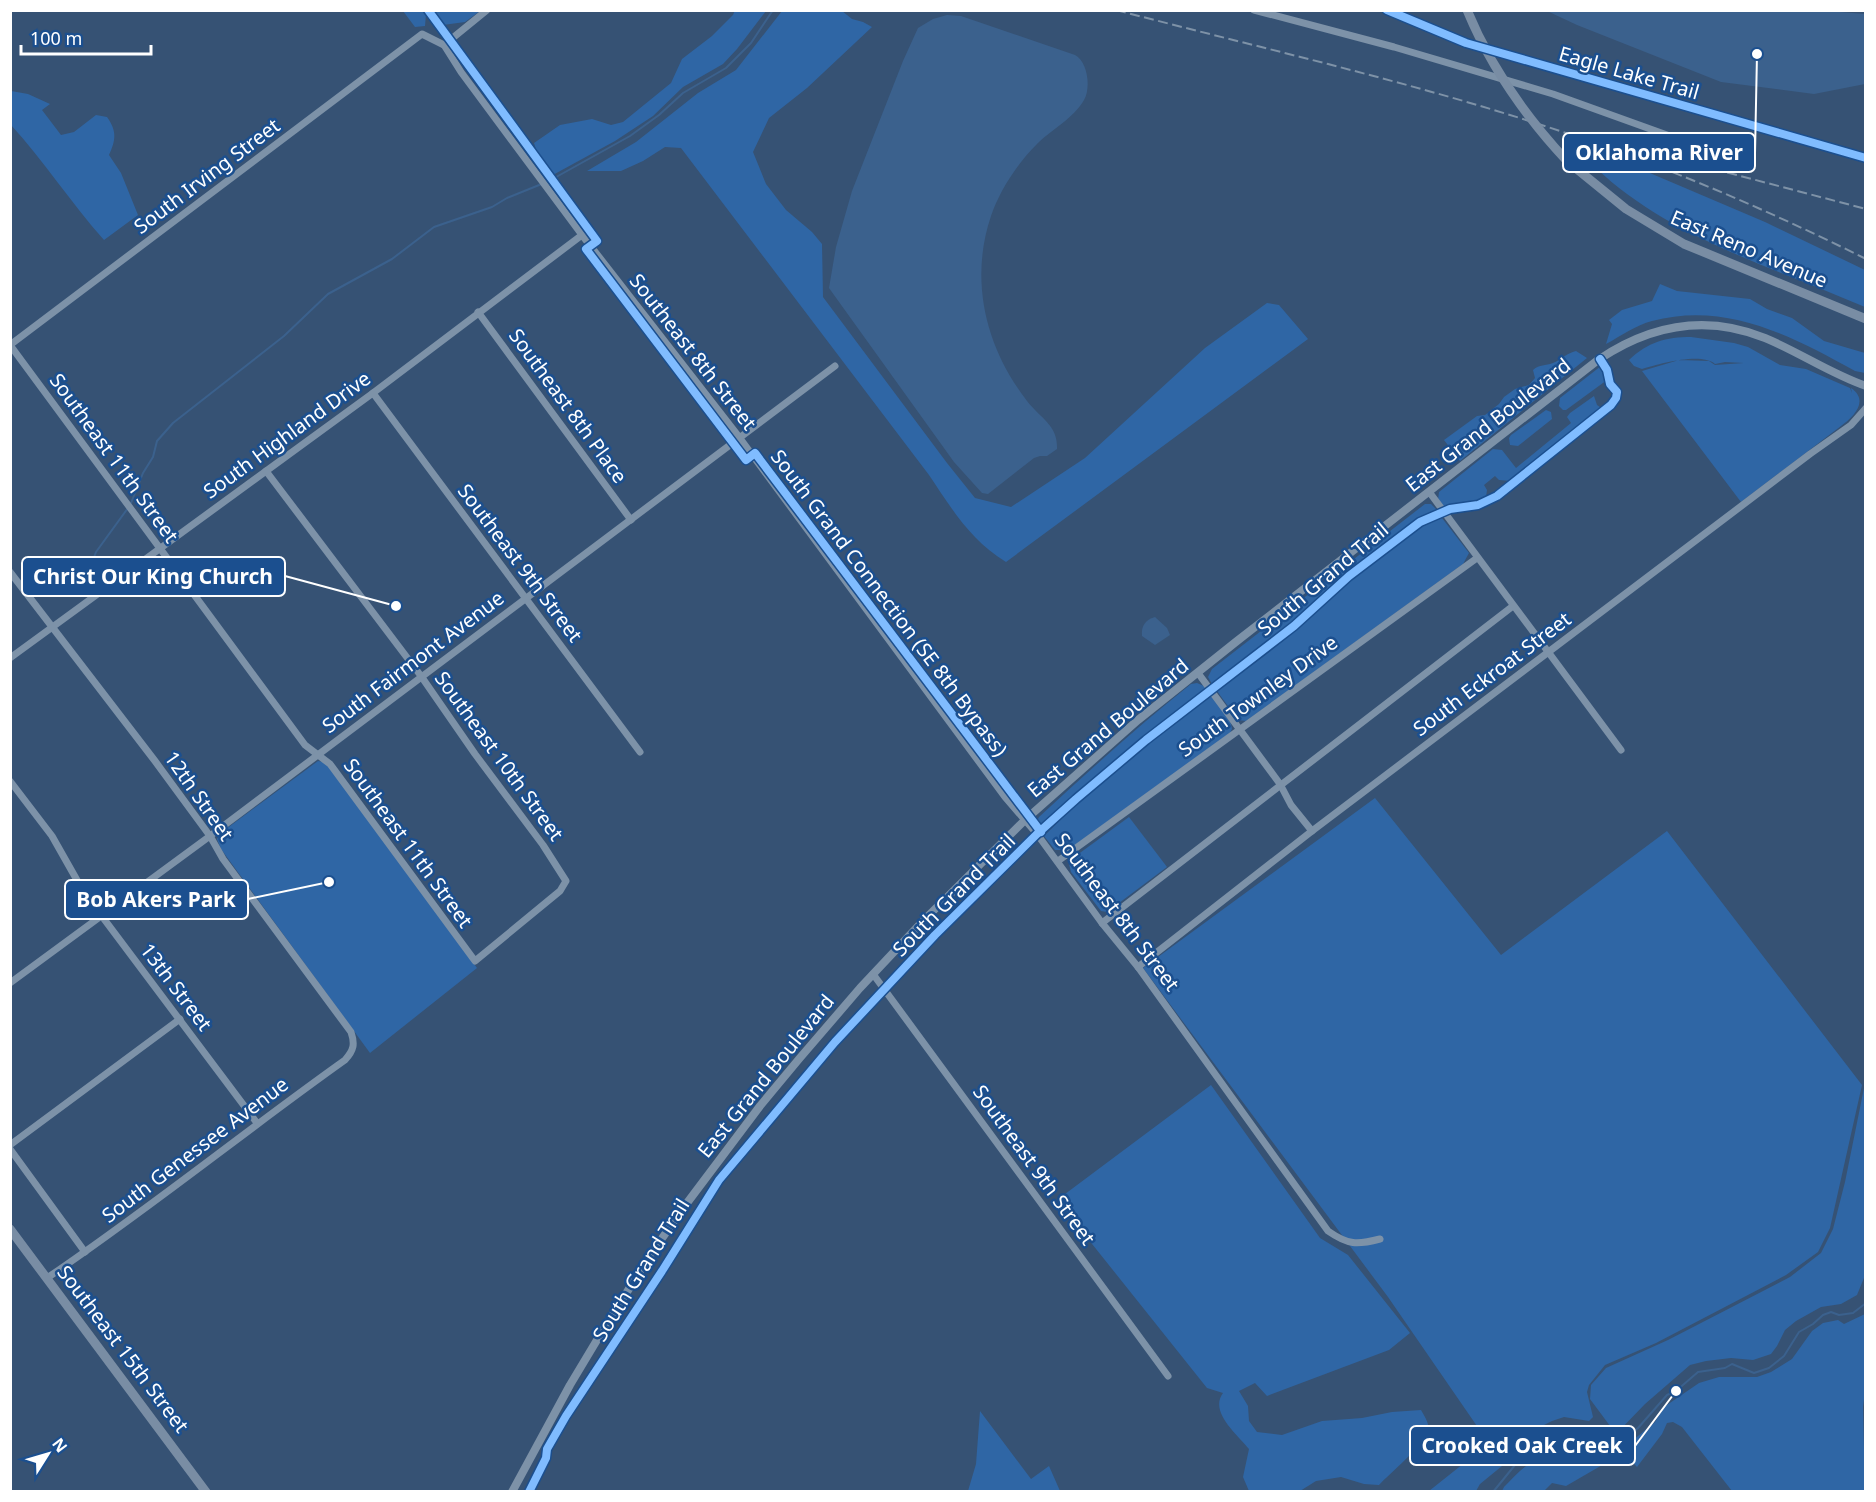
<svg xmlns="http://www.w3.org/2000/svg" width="1876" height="1502" font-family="'Noto Sans',sans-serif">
<rect width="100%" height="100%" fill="#365274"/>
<g fill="#2f66a5">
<path d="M735,10L766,11L737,49L723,64L683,87L653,116L615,141L551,176L540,162L534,143L560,125L592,119L611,125L623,122L671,83L682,59L712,36L733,15Z"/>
<path d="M403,11H423L426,14L425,26L415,27Z"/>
<path d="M431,11H480L465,22L443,25Z"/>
<path d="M782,11H842L852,19L863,22L872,27L807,88L769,118L753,152L766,184L786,210L812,232L822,244L823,297L947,463L975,498L1011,507L1085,458L1205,348L1267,303L1279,305L1308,339L1006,562C970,540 952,509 929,475L681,148L665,147L643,161L621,171H587L636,142L698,93L736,70Z"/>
<path d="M11,91L28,94L50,104L42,110L61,135L74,132L96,115L107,117C117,131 116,140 109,155L121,173L138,215L104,240C71,203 44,161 11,125Z"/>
<path d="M1577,142L1765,222L1865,270V307C1775,268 1668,237 1596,168C1589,161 1578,153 1577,142Z"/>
<path d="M1660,284L1677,291L1750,299L1767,309L1792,318L1824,341L1865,353V373L1855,371C1792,336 1726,301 1652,321C1636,325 1621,336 1606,344L1612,324L1609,320L1622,310L1652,301Z"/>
<path d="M1691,337L1734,343L1748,347L1780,365L1806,369L1850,388L1852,393L1851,388C1870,401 1853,417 1841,426L1741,502L1642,371L1679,360L1709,361L1715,365L1744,363L1725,362L1715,364C1701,352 1659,364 1642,369L1634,366L1629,360C1648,342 1666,337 1691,337Z"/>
<path d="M1576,351L1587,358L1460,461L1444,440L1477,416L1485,415L1499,404L1504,397L1515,389L1529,385L1535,378L1533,370C1540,364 1545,366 1553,363C1562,359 1567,353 1576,351Z"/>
<path d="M1601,366L1606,373L1607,380L1566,410H1563L1559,406L1560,398Z"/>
<path d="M1594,396L1597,405L1603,409L1600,412L1511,481L1499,480L1495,476L1484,485L1487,490L1486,497L1481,502L1444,509L1438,500L1439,492L1493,449L1502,450L1516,468L1571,423L1567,417L1570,413Z"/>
<path d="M1546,410L1551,412L1552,419L1518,446L1510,445L1509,438L1511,435Z"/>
<path d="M1425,504H1431L1439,512L1411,525L1343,577L1293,624L1213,686L1208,677L1212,669Z"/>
<path d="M1442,518L1469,553L1463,564L1246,721L1238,720L1217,691C1244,671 1272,651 1297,629C1339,592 1390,536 1442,518Z"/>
<path d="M1197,683L1204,686L1208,691C1149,733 1093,781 1041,832L1035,825L1039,817C1089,771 1138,726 1191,684Z"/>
<path d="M1212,695L1231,724L1232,729L1230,733L1068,850H1055L1044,836C1095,785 1151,736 1212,695Z"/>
<path d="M318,761L323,762L330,767L477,968L370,1053L221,849L217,839L222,832Z"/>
<path d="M1375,798L1501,955L1667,831L1862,1085L1830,1228L1818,1252L1786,1275L1656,1343L1605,1365L1589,1385L1587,1392L1593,1417L1589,1421L1564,1417L1552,1421L1530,1432L1516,1433L1490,1445L1388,1297L1143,968Z"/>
<path d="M1129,817L1167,867L1107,912L1101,911L1071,872L1069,864L1073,858Z"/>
<path d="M1211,1085L1320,1238L1348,1255L1410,1333L1389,1350L1267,1396L1255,1383L1239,1391L1248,1406L1249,1421L1257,1432L1282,1435L1322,1421L1362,1418L1392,1412L1421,1410C1425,1417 1430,1424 1428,1432C1425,1444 1388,1475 1379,1485L1364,1484L1341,1477L1316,1481L1300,1491H1249L1243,1477L1249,1449C1237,1434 1209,1412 1223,1393L1207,1388L1057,1200Z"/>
<path d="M1864,1088L1866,1090V1273L1857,1295L1841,1304L1821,1307L1796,1321L1785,1330L1777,1346L1771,1354L1753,1360L1731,1358L1706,1361L1690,1365L1645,1404L1616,1434L1590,1399L1591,1385L1606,1368L1668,1340L1790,1277L1821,1253L1833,1229L1845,1182Z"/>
<path d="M1865,1314L1866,1383L1863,1407L1865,1491H1732L1682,1427L1673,1422L1667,1423L1662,1434L1637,1467L1621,1450L1655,1422L1664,1407L1699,1383L1719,1377H1757L1771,1372L1792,1359L1812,1331L1823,1323L1838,1320L1844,1324Z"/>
<path d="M980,1411L1031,1479L1049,1466L1060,1491H968L976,1464Z"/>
<path d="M1515,1435L1526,1441L1502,1466L1480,1484L1476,1491H1429L1468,1460Z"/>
<path d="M1548,1456L1584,1462L1599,1457L1604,1464L1566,1486L1552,1483L1544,1491H1502L1504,1487C1517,1474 1528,1460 1548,1456Z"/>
</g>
<g fill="#3b618d">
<path d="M1827,11L1865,14V84L1814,94L1721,82L1577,25L1547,11Z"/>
<path d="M947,15L961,16L1075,55C1088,62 1091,88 1084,100C1073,119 1052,129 1037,144C1017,164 1000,190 991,216C969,281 986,348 1027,401C1041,419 1058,425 1057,449L1047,456H1040L1034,458L988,494L982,493L954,462L829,288L836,247L852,191L903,61L918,28L933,19Z"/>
<path d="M1155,617L1167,628L1170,635L1155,645L1142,636C1141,626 1145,620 1155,617Z"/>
</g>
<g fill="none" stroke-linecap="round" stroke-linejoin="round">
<g stroke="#3b618d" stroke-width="2">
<path d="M131,503L143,473L153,457L157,441L173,423L284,336L328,294L392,259L434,227L492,207L507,198L549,181L630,136L659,115L683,93L726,68L751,43L773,10"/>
<path d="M76,594L85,582L96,552L128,508"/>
<path d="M1493,1492L1515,1465L1534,1449L1542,1447L1557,1453L1580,1456L1608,1447L1626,1438L1638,1428L1667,1395L1676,1391L1698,1372L1725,1368L1732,1364L1754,1373L1769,1368L1784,1356L1799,1332L1813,1324L1823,1315L1831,1312L1839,1315L1853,1313L1866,1303"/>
</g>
<g stroke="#7d92a8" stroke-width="7">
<path d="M1254,10L1394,47L1553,94L1692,144"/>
<path d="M444,45L487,10"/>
<path d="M478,312L631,520"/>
<path d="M10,345L422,34L444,45L461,72L582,235L739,437L1005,797L1037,834L1102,923L1138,967L1328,1231C1348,1245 1357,1245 1380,1239"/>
<path d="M10,345L305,745L330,764L475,961L560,891L566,881L543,845L475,754L421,676L266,471"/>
<path d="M373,393L640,752"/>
<path d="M1430,493L1621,750"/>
<path d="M10,572L155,761L210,836L223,859L351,1032C355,1044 354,1050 345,1060C245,1131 149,1209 47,1278"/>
<path d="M10,658L373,393L582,235"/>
<path d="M1198,673L1280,784L1291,805L1312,831"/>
<path d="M10,781L52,836L82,889L101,915L257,1123"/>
<path d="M1058,861L1477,558"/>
<path d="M1102,923L1513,606"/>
<path d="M1138,967L1312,831L1810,454L1851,425L1866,408"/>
<path d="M873,974L1168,1376"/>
<path d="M10,983L210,836L835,366"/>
<path d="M10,1145L180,1019"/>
<path d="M10,1149L85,1252"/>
</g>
<path stroke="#7d92a8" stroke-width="8" d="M512,1492L570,1385L603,1330L651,1254L684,1207L760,1106L799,1059L860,988L923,921L1025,820L1138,720L1237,641L1598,360C1650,325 1706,314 1765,338C1799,352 1831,374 1866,386"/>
<g stroke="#798da4" stroke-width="9">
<path d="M1567,161L1626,209L1684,244L1866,319"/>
<path d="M10,1229L206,1492"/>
</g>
<g stroke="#7e92a7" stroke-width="2" stroke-dasharray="10 4.5" stroke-linecap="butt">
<path d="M1116,10C1276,52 1439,88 1595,143C1688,176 1778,215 1866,259"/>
<path d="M1615,143L1866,209"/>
</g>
<path stroke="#798da4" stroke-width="9" d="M1467,10C1491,68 1525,116 1567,161"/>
<defs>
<g id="cycleway">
<path d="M428,10L597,241L586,249L746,460L755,453L1041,832"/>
<path d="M1387,10L1466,43L1866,158"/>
<path d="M529,1492L546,1458L547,1449L566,1416L662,1271L719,1180L835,1042L935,935L1037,834L1076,799L1146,740L1294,626L1349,576L1420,522L1450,509L1478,505L1497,496L1611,405L1616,398L1617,392L1610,384L1607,370L1600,359"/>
</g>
</defs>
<use href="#cycleway" stroke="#1b4f8f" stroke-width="11"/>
<use href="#cycleway" stroke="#80bcff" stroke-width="8"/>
</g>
<g text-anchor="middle" stroke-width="5" stroke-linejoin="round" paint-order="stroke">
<g font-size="20" fill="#fff" stroke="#1b4f8f">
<text transform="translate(1629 73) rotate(16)" y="7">Eagle Lake Trail</text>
<text transform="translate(207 176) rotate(-37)" y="7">South Irving Street</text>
<text transform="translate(1749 249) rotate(23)" y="7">East Reno Avenue</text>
<text transform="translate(693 352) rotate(52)" y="7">Southeast 8th Street</text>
<text transform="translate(568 406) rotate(54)" y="7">Southeast 8th Place</text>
<text transform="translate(1488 425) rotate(-38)" y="7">East Grand Boulevard</text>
<text transform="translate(287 435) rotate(-36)" y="7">South Highland Drive</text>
<text transform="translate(114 458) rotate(54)" y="7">Southeast 11th Street</text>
<text transform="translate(520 563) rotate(53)" y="7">Southeast 9th Street</text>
<text transform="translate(1323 579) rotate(-40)" y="7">South Grand Trail</text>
<text transform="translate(889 603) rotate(53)" y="7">South Grand Connection (SE 8th Bypass)</text>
<text transform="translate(413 662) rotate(-37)" y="7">South Fairmont Avenue</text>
<text transform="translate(1492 674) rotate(-37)" y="7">South Eckroat Street</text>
<text transform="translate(1258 696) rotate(-36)" y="7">South Townley Drive</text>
<text transform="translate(1108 728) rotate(-40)" y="7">East Grand Boulevard</text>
<text transform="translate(499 756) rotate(54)" y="7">Southeast 10th Street</text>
<text transform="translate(199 796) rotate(55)" y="7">12th Street</text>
<text transform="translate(408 843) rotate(54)" y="7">Southeast 11th Street</text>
<text transform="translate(954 895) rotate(-45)" y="7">South Grand Trail</text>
<text transform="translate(1117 912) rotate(53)" y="7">Southeast 8th Street</text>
<text transform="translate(176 987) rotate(53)" y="7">13th Street</text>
<text transform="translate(766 1076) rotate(-51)" y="7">East Grand Boulevard</text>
<text transform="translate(195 1150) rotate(-37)" y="7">South Genessee Avenue</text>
<text transform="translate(1034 1165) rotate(54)" y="7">Southeast 9th Street</text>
<text transform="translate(641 1270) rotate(-58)" y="7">South Grand Trail</text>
<text transform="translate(123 1349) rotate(53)" y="7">Southeast 15th Street</text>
</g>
</g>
<path fill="none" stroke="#fff" stroke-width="2" d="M1757 54L1755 153M396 606L285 576M329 882L248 899M1676 1391L1635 1446"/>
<g fill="#fff" stroke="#1b4f8f" stroke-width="2">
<circle cx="1757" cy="54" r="6"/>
<circle cx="396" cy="606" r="6"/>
<circle cx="329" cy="882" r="6"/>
<circle cx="1676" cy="1391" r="6"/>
</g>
<g fill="#1b4f8f" stroke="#fff" stroke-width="2">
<rect x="1563" y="133" width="192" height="39" rx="6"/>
<rect x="22" y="557" width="263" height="39" rx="6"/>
<rect x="65" y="880" width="183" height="39" rx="6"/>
<rect x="1410" y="1426" width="225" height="39" rx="6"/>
</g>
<g font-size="21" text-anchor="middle" font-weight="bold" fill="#fff">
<text x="1659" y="160">Oklahoma River</text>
<text x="153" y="584">Christ Our King Church</text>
<text x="156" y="907">Bob Akers Park</text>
<text x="1522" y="1453">Crooked Oak Creek</text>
</g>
<rect width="1876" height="1502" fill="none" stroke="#ffffff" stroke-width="24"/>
<g transform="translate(48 1454) rotate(53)" stroke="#1b4f8f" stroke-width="4.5" paint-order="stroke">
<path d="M0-4.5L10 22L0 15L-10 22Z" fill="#ffffff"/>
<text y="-9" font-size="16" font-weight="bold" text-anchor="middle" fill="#ffffff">N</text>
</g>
<path d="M21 45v9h130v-9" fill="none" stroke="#ffffff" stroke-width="3"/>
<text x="30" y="45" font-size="18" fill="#ffffff" stroke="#1b4f8f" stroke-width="4.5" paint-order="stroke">100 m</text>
</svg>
